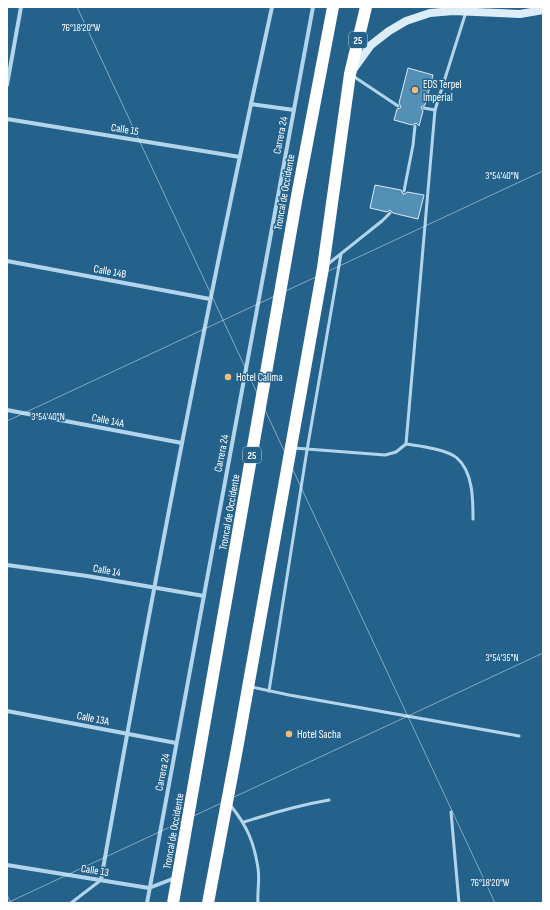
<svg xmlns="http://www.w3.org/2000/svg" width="550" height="910" font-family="'Sofia Sans Condensed',sans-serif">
<rect width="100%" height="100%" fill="#24628c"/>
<g fill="#5490b6" stroke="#d7ebf8">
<path d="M408,68L433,75L425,105L421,107L423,111L419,126L416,123L412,125L394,120L397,109L400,108L401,107L399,103Z"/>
<path d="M375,185L401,190L403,194H405L407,192L424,195L418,219L393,213L390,210L387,212L370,208Z"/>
</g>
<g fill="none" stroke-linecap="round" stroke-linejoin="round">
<g stroke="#b2d5eb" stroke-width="3">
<path d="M353,76L398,106"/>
<path d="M424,108L435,110"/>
<path d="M404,191L413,145L415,126"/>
<path d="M328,264L382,221L390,213"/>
<path d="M406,444C419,446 447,449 457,458C473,472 473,499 473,519"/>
<path d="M294,448L385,455L396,452L406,444L435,110L466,12"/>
<path d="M252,687L289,695L519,736"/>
<path d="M269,691L307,450L341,254"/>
<path d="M231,806C247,826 254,842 258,868C260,880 257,892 258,903"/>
<path d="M451,812L459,903"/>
<path d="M244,822C272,813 300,805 329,800"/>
<path d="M71,903L101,880"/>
</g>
<g stroke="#b2d5eb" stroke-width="4">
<path d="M7,85L21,7"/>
<path d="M251,104L272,7"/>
<path d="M7,119L240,157"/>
<path d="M7,261L210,299"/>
<path d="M7,410L182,443"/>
<path d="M7,565L87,576L204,596"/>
<path d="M7,711L176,743"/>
<path d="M7,865L149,888L175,878"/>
<path d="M101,880C147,620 196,362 251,104L294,110"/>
<path d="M147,903L313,7"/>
</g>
<path stroke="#ddedf8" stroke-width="8" d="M353,70L371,45L389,31L406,21L430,13L453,11L520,14L543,10"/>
<g stroke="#fff" stroke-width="12">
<path d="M173,903L297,196L333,7"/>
<path d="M208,903L237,749L323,268L350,74L366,7"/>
</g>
</g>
<path fill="none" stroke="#fff" stroke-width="1" stroke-opacity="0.45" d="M77,7L495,903M7,421L543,171M7,895L11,903M7,903L543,653"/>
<g fill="#f5bc76" stroke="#24628c" stroke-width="1.5">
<circle cx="415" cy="90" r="4"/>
<circle cx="228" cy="377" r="4"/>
<circle cx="289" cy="734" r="4"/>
</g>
<g text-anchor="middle" stroke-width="3" stroke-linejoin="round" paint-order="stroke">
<g fill="#24628c" stroke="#bdd0dc" stroke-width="1">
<rect x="349" y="32" width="18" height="16" rx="3"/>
<rect x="243" y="447" width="18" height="16" rx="3"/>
</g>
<g font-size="10" font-weight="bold" fill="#fff">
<text x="358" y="44">25</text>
<text x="252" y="459">25</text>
</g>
<g font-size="11" fill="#fff" stroke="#24628c" text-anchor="start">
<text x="423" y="88">EDS Terpel<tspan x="423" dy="13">Imperial</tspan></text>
<text x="236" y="381">Hotel Calima</text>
<text x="297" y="738">Hotel Sacha</text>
</g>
<g font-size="11" fill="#fff" stroke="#24628c">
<text transform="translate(125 129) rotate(9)" y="4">Calle 15</text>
<text transform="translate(280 135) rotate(-79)" y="4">Carrera 24</text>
<text transform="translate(284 192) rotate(-80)" y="4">Troncal de Occidente</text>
<text transform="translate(110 271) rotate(10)" y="4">Calle 14B</text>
<text transform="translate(108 420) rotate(11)" y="4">Calle 14A</text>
<text transform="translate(221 453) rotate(-79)" y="4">Carrera 24</text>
<text transform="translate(229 512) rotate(-80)" y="4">Troncal de Occidente</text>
<text transform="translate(107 570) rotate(10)" y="4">Calle 14</text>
<text transform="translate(93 718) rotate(11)" y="4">Calle 13A</text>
<text transform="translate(162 772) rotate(-79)" y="4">Carrera 24</text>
<text transform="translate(173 831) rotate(-80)" y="4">Troncal de Occidente</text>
<text transform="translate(95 870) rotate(9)" y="4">Calle 13</text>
</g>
</g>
<g font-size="10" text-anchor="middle" fill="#fff" stroke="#24628c" stroke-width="3" stroke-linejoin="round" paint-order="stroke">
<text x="81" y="31">76°18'20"W</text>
<text x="502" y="179">3°54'40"N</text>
<text x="48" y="420">3°54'40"N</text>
<text x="502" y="661">3°54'35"N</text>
<text x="490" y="886">76°18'20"W</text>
</g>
<rect width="550" height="910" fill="none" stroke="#ffffff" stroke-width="16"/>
</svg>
